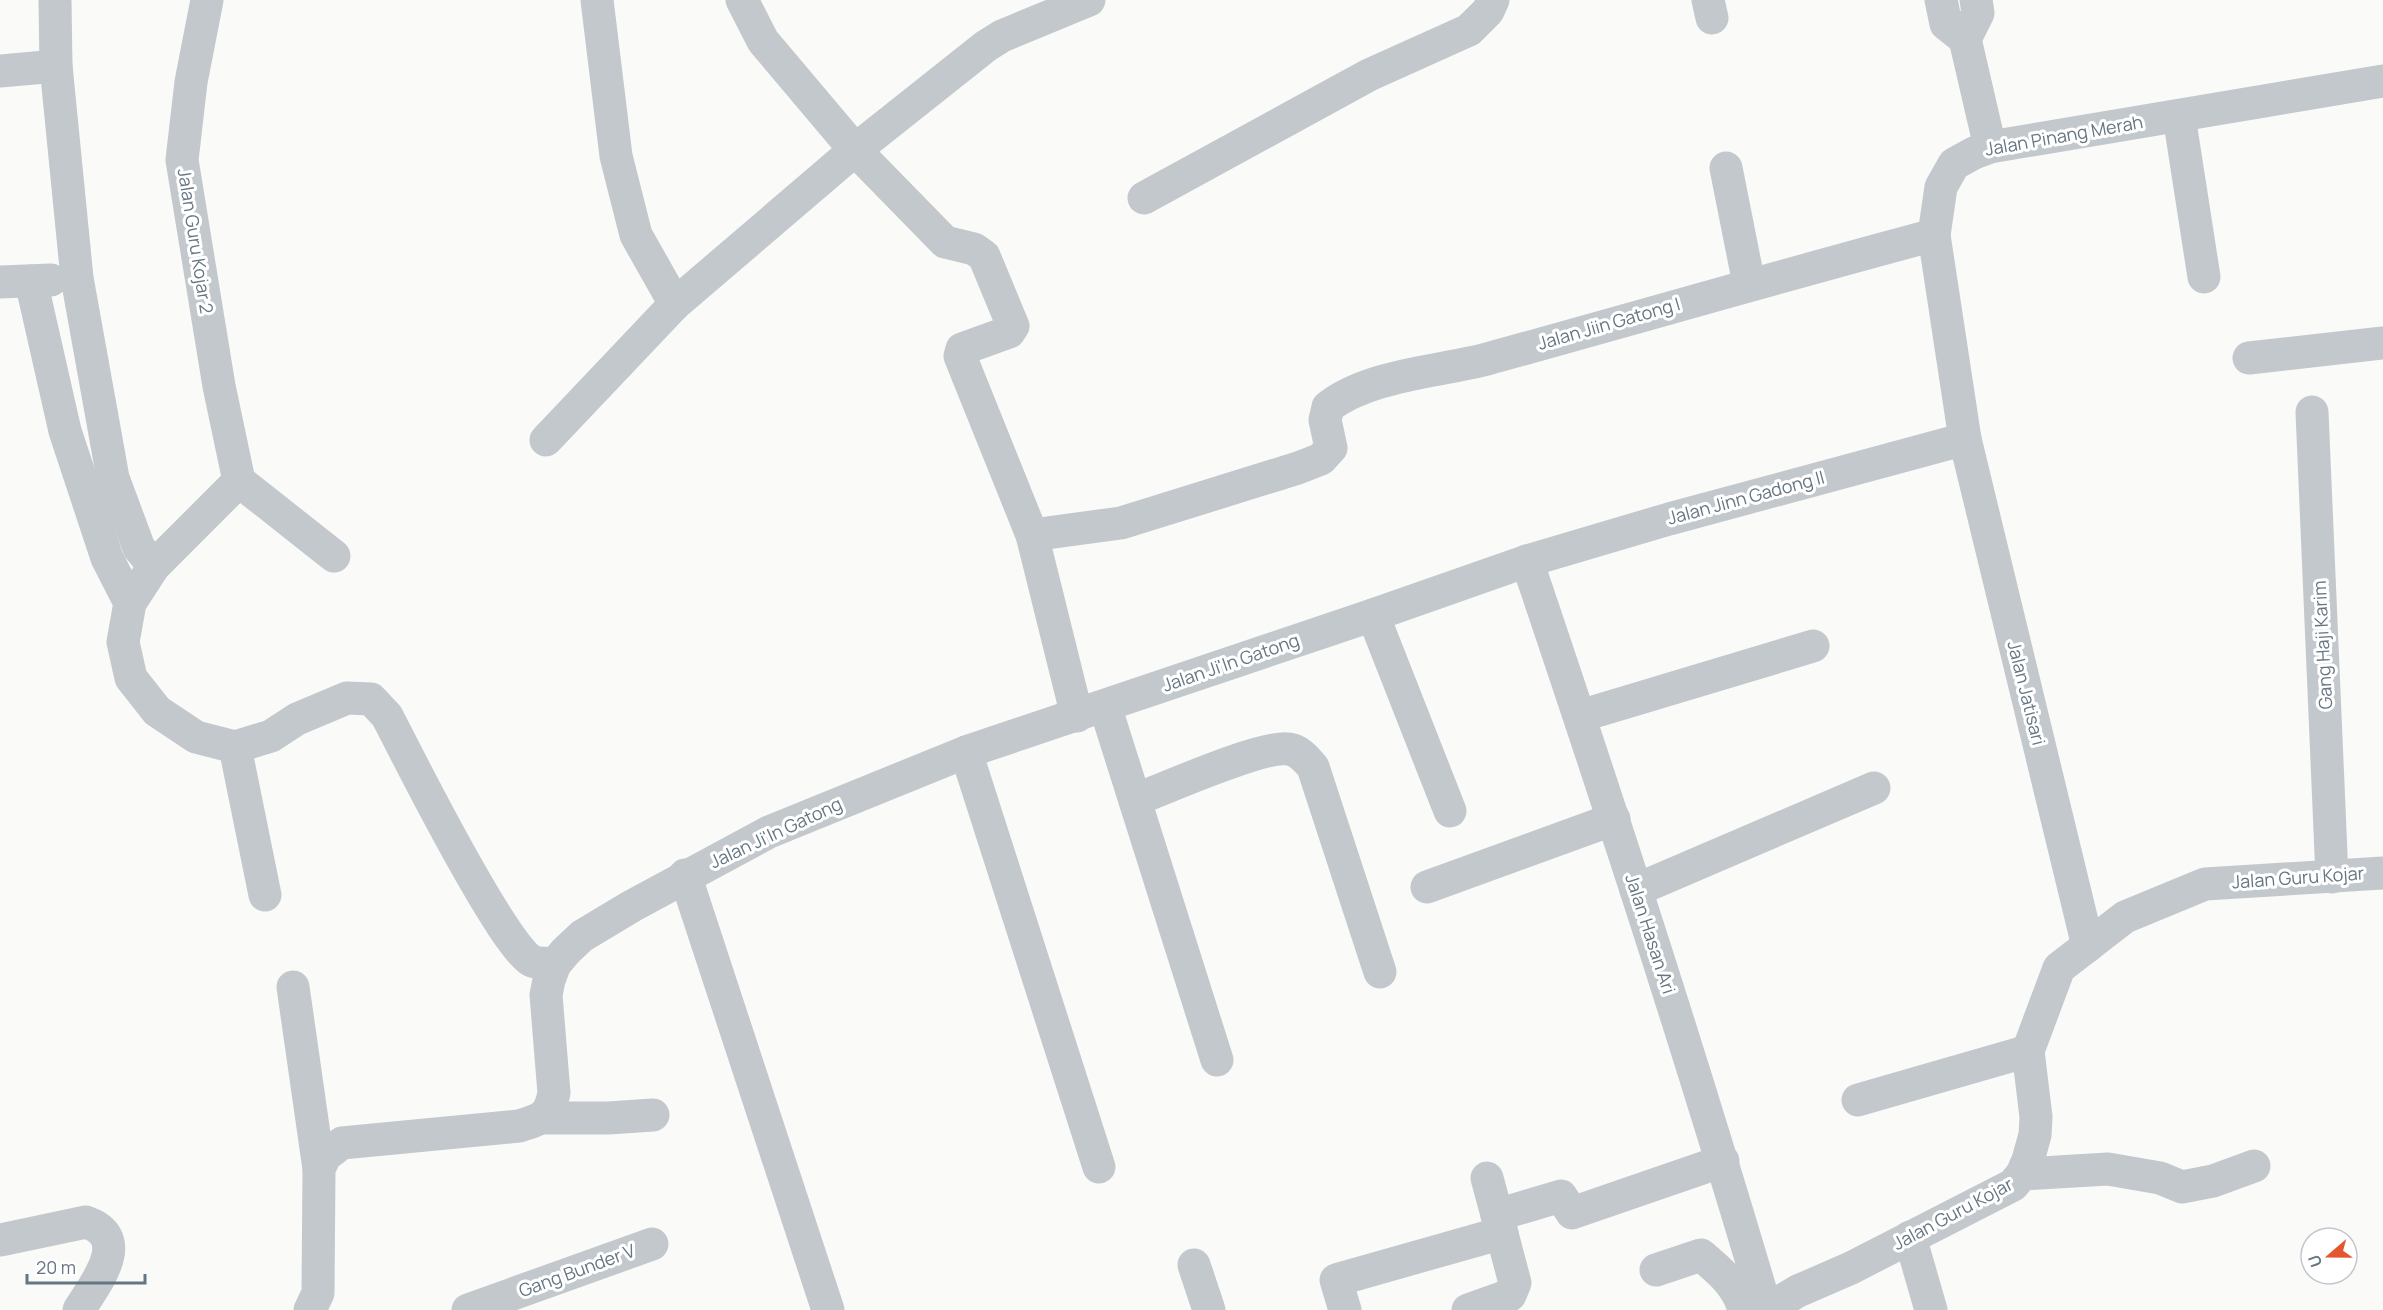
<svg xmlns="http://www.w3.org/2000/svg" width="2383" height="1310" font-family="Manrope,sans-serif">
<rect width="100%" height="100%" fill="#fafaf8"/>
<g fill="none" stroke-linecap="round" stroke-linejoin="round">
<g stroke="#c3c8cc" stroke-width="33">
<path d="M55,0L56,66L77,278L113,478L139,548L154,566"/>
<path d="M207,0L191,82L182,160L219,386L239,481"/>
<path d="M597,0L616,156L636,235L675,304"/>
<path d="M742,0L763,41L855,150L945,242L974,249L984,256L1013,326L1009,332L962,349L960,356L1032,535L1077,716"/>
<path d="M1708,0L1712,18"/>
<path d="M1941,0L1946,24L1965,39L1978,13L1976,0"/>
<path d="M1965,39L1990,147"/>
<path d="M0,71L56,66"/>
<path d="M2179,116L2204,277"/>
<path d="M1726,168L1749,284"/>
<path d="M1144,198L1369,75L1469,30L1488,11L1493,0"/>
<path d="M31,281L65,431L107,558L130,603"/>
<path d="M0,282L51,280"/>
<path d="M2249,358L2383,343"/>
<path d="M2312,412L2332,877"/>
<path d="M546,440L675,304L855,150L986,46L1002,36L1089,0"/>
<path d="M239,481L154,566L130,603L123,642L131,678L157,711L196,737L235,747L271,736L297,719L347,698L371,699L387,716C407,755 504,948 532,961C538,964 549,963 555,964"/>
<path d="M239,481L334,556"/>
<path d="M1032,535L1121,523L1298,468L1321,459L1331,448L1325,420L1328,407C1369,375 1437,372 1487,359C1636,318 1784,275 1934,235"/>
<path d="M1527,561C1611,809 1692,1058 1766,1309"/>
<path d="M1373,615L1450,811"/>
<path d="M1105,706L1217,1060"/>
<path d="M1580,716L1813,646"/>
<path d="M235,747L265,895"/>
<path d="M966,752L1099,1167"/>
<path d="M1135,800C1164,789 1262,745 1288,749C1299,750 1306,759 1313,767L1380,972"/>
<path d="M685,875L828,1310"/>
<path d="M1427,887L1614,819"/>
<path d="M1636,890L1874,788"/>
<path d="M2088,946L1965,439L1934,235L1941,187L1954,164L1974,153L1990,147L2383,81"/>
<path d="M293,987L319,1169"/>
<path d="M1858,1100L2028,1051"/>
<path d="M543,1118H608L653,1115"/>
<path d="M2022,1174L2108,1169L2160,1178L2182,1187L2213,1181L2254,1166"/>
<path d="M1487,1178L1497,1215"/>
<path d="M1910,1237L1931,1310"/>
<path d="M0,1240L86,1222C133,1238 95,1284 79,1310"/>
<path d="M1194,1265L1209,1310"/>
<path d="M1656,1270L1701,1255C1720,1271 1738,1286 1744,1310"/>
<path d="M310,1310L318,1293L319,1169L325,1156L342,1143L519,1126C542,1119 549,1117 554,1093L546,995L549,980L555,964L566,951L582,936L632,906L769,832L966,752L1373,615L1527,561L1669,519L1965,439"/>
<path d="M468,1310L652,1244"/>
<path d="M1345,1310L1336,1280L1502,1233"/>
<path d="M1468,1310L1510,1295L1515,1283L1497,1215L1561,1196L1572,1213L1723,1161"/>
<path d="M1766,1310L1798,1291L1851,1268L2013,1185L2022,1174L2028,1160L2035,1135L2036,1117L2028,1051L2059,968L2125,917L2205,884L2383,873"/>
</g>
</g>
<g text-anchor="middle" stroke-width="6" stroke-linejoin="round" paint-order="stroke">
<g font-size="18" fill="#657683" stroke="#fff">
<text transform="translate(2064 136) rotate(-10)" y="6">Jalan Pinang Merah</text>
<text transform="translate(195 241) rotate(81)" y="6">Jalan Guru Kojar 2</text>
<text transform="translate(1609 324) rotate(-16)" y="6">Jalan Jiin Gatong I</text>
<text transform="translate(1746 498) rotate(-15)" y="6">Jalan Jinn Gadong II</text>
<text transform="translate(2323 645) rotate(-93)" y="6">Gang Haji Karim</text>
<text transform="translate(1231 663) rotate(-19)" y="6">Jalan Ji'ln Gatong</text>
<text transform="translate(2026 693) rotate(76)" y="6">Jalan Jatisari</text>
<text transform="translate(776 833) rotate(-25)" y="6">Jalan Ji'ln Gatong</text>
<text transform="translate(2298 878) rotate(-4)" y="6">Jalan Guru Kojar</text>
<text transform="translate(1650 934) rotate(72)" y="6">Jalan Hasan Ari</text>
<text transform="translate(1953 1214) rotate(-28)" y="6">Jalan Guru Kojar</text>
<text transform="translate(577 1271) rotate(-20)" y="6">Gang Bunder V</text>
</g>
</g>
<g transform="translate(2329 1256) rotate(250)"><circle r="28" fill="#ffffff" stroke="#c1c8cd" stroke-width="1.5"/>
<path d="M0-4.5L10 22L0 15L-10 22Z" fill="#e4572e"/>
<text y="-9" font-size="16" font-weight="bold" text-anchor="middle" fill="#657683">U</text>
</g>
<path d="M27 1274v9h118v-9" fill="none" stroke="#657683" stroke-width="3"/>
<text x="36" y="1274" font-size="18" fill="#657683" stroke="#ffffff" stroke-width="4.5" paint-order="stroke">20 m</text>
</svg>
